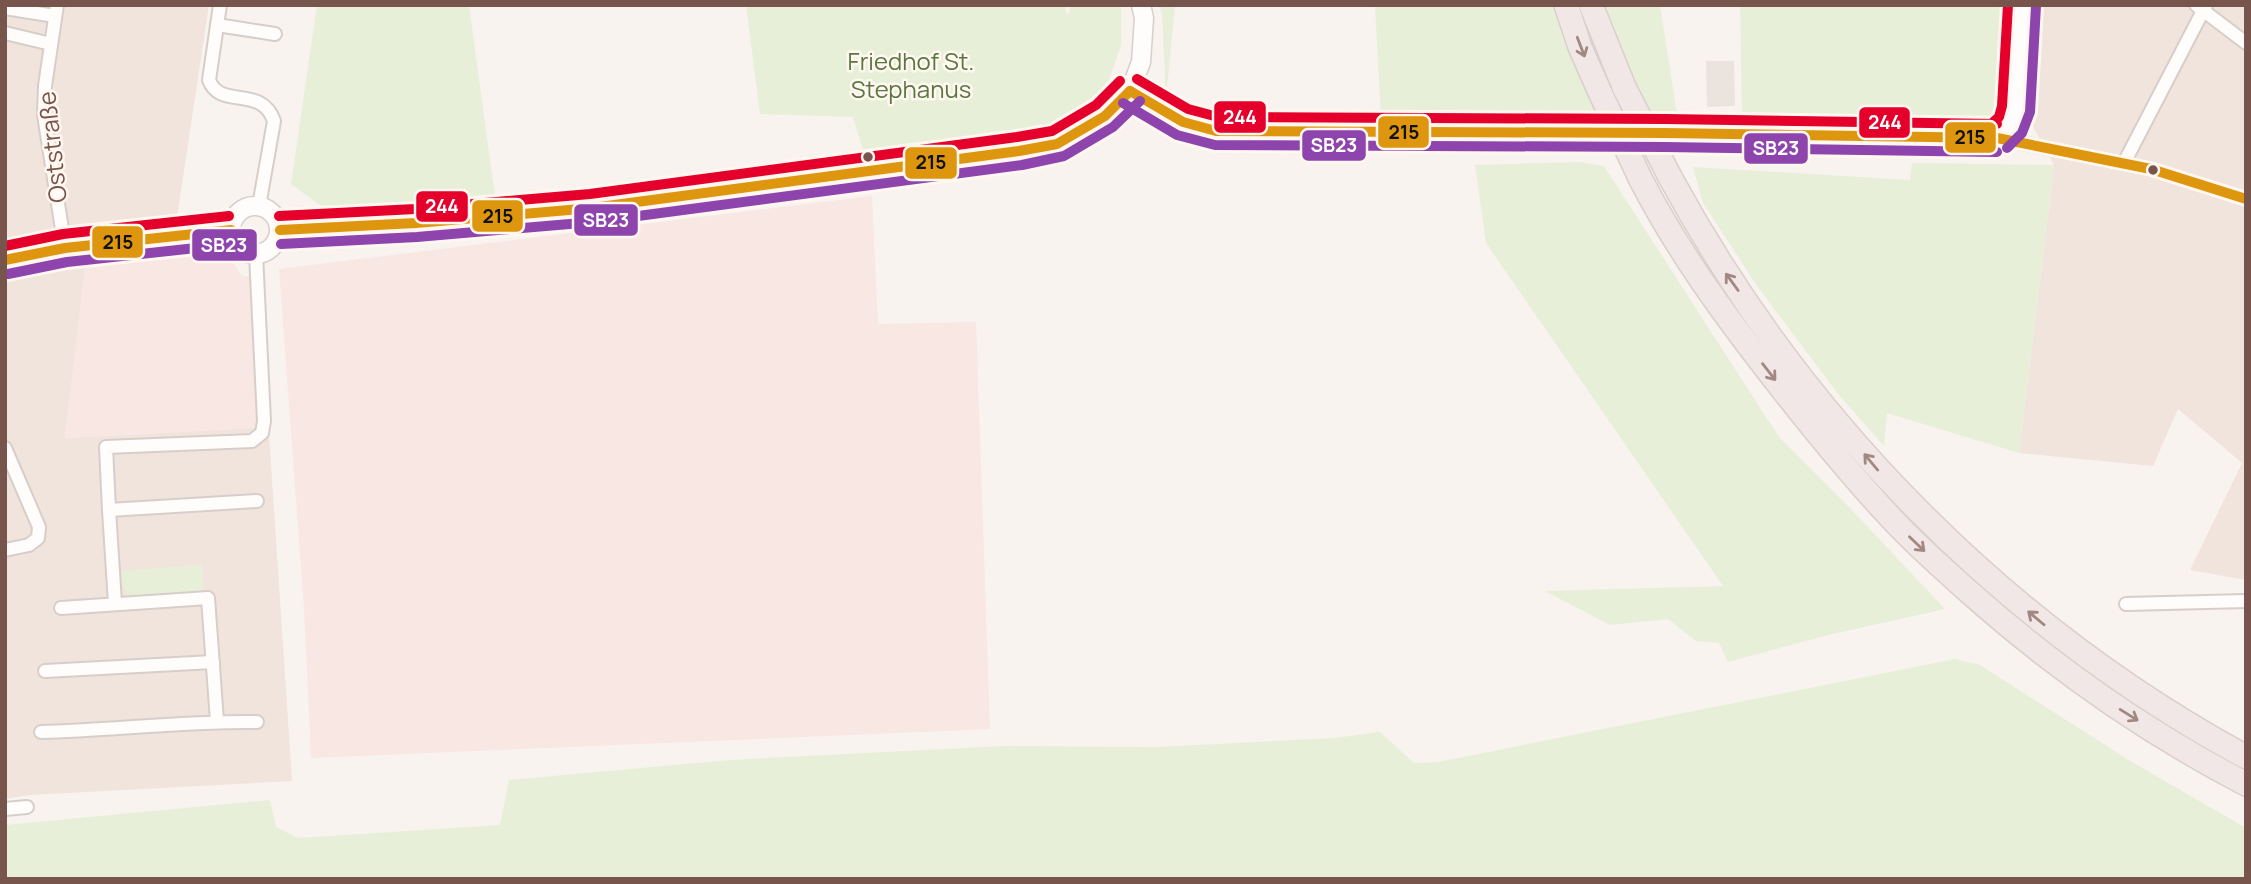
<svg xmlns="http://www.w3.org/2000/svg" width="2251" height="884" font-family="Manrope,sans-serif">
<rect width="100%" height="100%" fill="#f8f3ee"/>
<g fill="#f1e4dc">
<path d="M5,5H209L176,224H118L86,260L65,438L255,428L269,434L292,781L30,795L5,799Z"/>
<path d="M2032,5H2246V580L2190,570L2242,463L2178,409L2153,466L2019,453L2054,165L2026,113Z"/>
</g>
<g fill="#f8e7e2">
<path d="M872,196L878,324L976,322L990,729L311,758L304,608L279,269Z"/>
<path d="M194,254L221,255L234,264L242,276H250L258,419L255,428L65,438L86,260Z"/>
</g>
<path fill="#ebe3de" d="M1706,61H1734L1735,106L1707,107Z"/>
<g fill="#e8efd9">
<path d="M317,5H469L495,197L324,208L291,184Z"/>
<path d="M746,5H1065L1066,14L1070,13L1069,5H1121V45L1105,92L1072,122L864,154L853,117L760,114Z"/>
<path d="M1159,5H1175L1166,99L1162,15Z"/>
<path d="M1375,5H1660L1677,114L1580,120L1381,119Z"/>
<path d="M1740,5H2003L2001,92L1990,117L1957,120L1742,118Z"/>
<path d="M1579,162L1604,166L1779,437L1850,508L1945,609L1828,635L1728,662L1719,643L1696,641L1668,619L1610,625L1545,591L1723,586L1486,243L1475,165Z"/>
<path d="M1912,163L2054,165L2019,453L1887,413L1884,446L1838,394L1757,286L1703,203L1693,167L1910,180Z"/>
<path d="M202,565L203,594L136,598L128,596L120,580L119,571Z"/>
<path d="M1955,659L1980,665L2127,759L2246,828V879H5V825L270,800L276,827L298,838L500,825L509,780L730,760L1003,746L1156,747L1334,738L1380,732L1414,763L1438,762Z"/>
</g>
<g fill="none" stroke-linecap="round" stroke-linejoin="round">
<defs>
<g id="street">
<path d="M57,5L45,86L44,115L65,248"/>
<path d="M220,5L209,80C220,110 261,84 274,121L259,206"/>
<path d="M2196,5L2246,43"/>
<path d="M5,8L55,16"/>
<path d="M217,25L275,34"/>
<path d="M5,33L51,44"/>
<path d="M1997,138L2151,169L2246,199"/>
<path d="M2124,163L2206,5"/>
<path d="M256,254L264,421L262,433L252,441L106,447L109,510L257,501"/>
<path d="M5,448L39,527L38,538L29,545L5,550"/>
<path d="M109,510L115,603"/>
<path d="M2126,604L2246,601"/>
<path d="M61,608L208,598L217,721"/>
<path d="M45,671L213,662"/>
<path d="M41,732C113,730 185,721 257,722"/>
<path d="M5,809L27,807"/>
</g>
<g id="secondary">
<path d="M1130,91L1183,122L1216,131L1665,133L1997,138L2011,125L2016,109L2022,5"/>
<circle cx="255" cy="230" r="24"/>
<path d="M280,230L416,223L592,208L849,172L928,164L1057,144L1105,116L1130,91L1141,62L1144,18L1141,5"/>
<path d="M5,260L65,248L231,230"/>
</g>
<g id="highway">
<path d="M1566,5L1580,47L1598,88"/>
<path d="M1591,5L1624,87"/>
<path d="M1670,177C1802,420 2003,625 2246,757"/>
<path d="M1640,178C1677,250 1723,313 1772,376C1810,425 1849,473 1891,518C1915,544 1942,568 1968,591C2052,666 2146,732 2246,784"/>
</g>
</defs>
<use href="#street" stroke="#d7ceca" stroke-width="16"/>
<use href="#secondary" stroke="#d8ceca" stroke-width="21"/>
<use href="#highway" stroke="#dacfcb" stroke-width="26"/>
<use href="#street" stroke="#fefdfc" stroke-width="12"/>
<use href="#secondary" stroke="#fefdfc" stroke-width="18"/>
<use href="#highway" stroke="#f1e7e6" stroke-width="23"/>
<defs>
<g id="highway-bridge">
<path d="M1624,87L1670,177"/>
<path d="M1598,88L1640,178"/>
</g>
</defs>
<use href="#highway-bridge" stroke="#dacfcb" stroke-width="26" stroke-linecap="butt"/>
<use href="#highway-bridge" stroke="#f1e7e6" stroke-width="23"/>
<defs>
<g id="bus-1">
<path d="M1130,91L1183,122L1216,131L1665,133L1997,138L2151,169L2246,199"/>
<path d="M280,230L416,223L592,208L1019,151L1057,144L1105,116L1130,91"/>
<path d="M5,260L65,248L231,230"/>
</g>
<g id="bus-2">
<path d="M1123,103L1177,135L1215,145L1665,147L1997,152"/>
<path d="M2007,148L2022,133L2030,112L2036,6"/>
<path d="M281,244L417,237L593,222L1022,165L1064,156L1113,127L1140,101"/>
<path d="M8,274L67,262L233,244"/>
</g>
<g id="bus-3">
<path d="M1137,79L1188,109L1218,117L1665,119L1997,124"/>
<path d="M1987,128L1999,117L2002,106L2008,5"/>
<path d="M279,216L415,209L590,194L1017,137L1052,131L1096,105L1120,81"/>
<path d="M5,246L63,234L229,216"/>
</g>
</defs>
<use href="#bus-1" stroke="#fff7f0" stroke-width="16"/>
<use href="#bus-2" stroke="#fff7f0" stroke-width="16"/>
<use href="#bus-3" stroke="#fff7f0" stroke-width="16"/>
<use href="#bus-1" stroke="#de960f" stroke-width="10"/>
<use href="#bus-2" stroke="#8e44ad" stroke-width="10"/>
<use href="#bus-3" stroke="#e4002b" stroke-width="10"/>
</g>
<defs><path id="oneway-shaft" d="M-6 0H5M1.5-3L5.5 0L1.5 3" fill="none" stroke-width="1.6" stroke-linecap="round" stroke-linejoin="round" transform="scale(1.75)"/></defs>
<g stroke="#a28882">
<use href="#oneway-shaft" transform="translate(1581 47) rotate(69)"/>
<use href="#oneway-shaft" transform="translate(1732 282) rotate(-126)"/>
<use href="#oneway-shaft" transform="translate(1769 372) rotate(52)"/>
<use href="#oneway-shaft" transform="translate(1871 462) rotate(-130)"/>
<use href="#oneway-shaft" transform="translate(1917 544) rotate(44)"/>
<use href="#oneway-shaft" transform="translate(2036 618) rotate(-140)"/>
<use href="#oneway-shaft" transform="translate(2129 715) rotate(32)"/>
</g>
<g fill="#78554c" stroke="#fff7f0" stroke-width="2.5">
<circle cx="868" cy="157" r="6"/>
<circle cx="2153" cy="170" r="6"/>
</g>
<g text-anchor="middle" stroke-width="5" stroke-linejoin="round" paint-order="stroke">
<g font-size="24" fill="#597841" stroke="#fff7f0">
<text x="911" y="70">Friedhof St.<tspan x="911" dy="28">Stephanus</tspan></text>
</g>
<g font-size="24" fill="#78554c" stroke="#fff7f0">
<text transform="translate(53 147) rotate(-96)" y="8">Oststraße</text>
</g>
</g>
<g stroke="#fff7f0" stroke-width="2.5">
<rect x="1213" y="100" width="54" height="34" rx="7" fill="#e4002b"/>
<rect x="1858" y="106" width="53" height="33" rx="7" fill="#e4002b"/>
<rect x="1377" y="115" width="53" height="34" rx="7" fill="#de960f"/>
<rect x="1944" y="121" width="53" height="33" rx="7" fill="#de960f"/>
<rect x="1301" y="129" width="66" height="33" rx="7" fill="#8e44ad"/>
<rect x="1743" y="132" width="66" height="33" rx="7" fill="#8e44ad"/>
<rect x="904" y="146" width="54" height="34" rx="7" fill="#de960f"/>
<rect x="415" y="190" width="54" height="33" rx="7" fill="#e4002b"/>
<rect x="471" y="199" width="53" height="34" rx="7" fill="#de960f"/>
<rect x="573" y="203" width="66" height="34" rx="7" fill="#8e44ad"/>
<rect x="91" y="225" width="53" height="34" rx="7" fill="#de960f"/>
<rect x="191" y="228" width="67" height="34" rx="7" fill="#8e44ad"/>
</g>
<g font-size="19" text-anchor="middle" font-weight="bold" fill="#fff">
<text x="1240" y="124">244</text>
<text x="1885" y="129">244</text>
<text x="1334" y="152">SB23</text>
<text x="1776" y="155">SB23</text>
<text x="442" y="213">244</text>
<text x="606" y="227">SB23</text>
<text x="224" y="252">SB23</text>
</g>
<g font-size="19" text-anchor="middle" font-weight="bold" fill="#111">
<text x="1404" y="139">215</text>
<text x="1970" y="144">215</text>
<text x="931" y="169">215</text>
<text x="498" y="223">215</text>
<text x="118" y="249">215</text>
</g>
<rect width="2251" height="884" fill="none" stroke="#78554c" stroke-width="14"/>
</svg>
